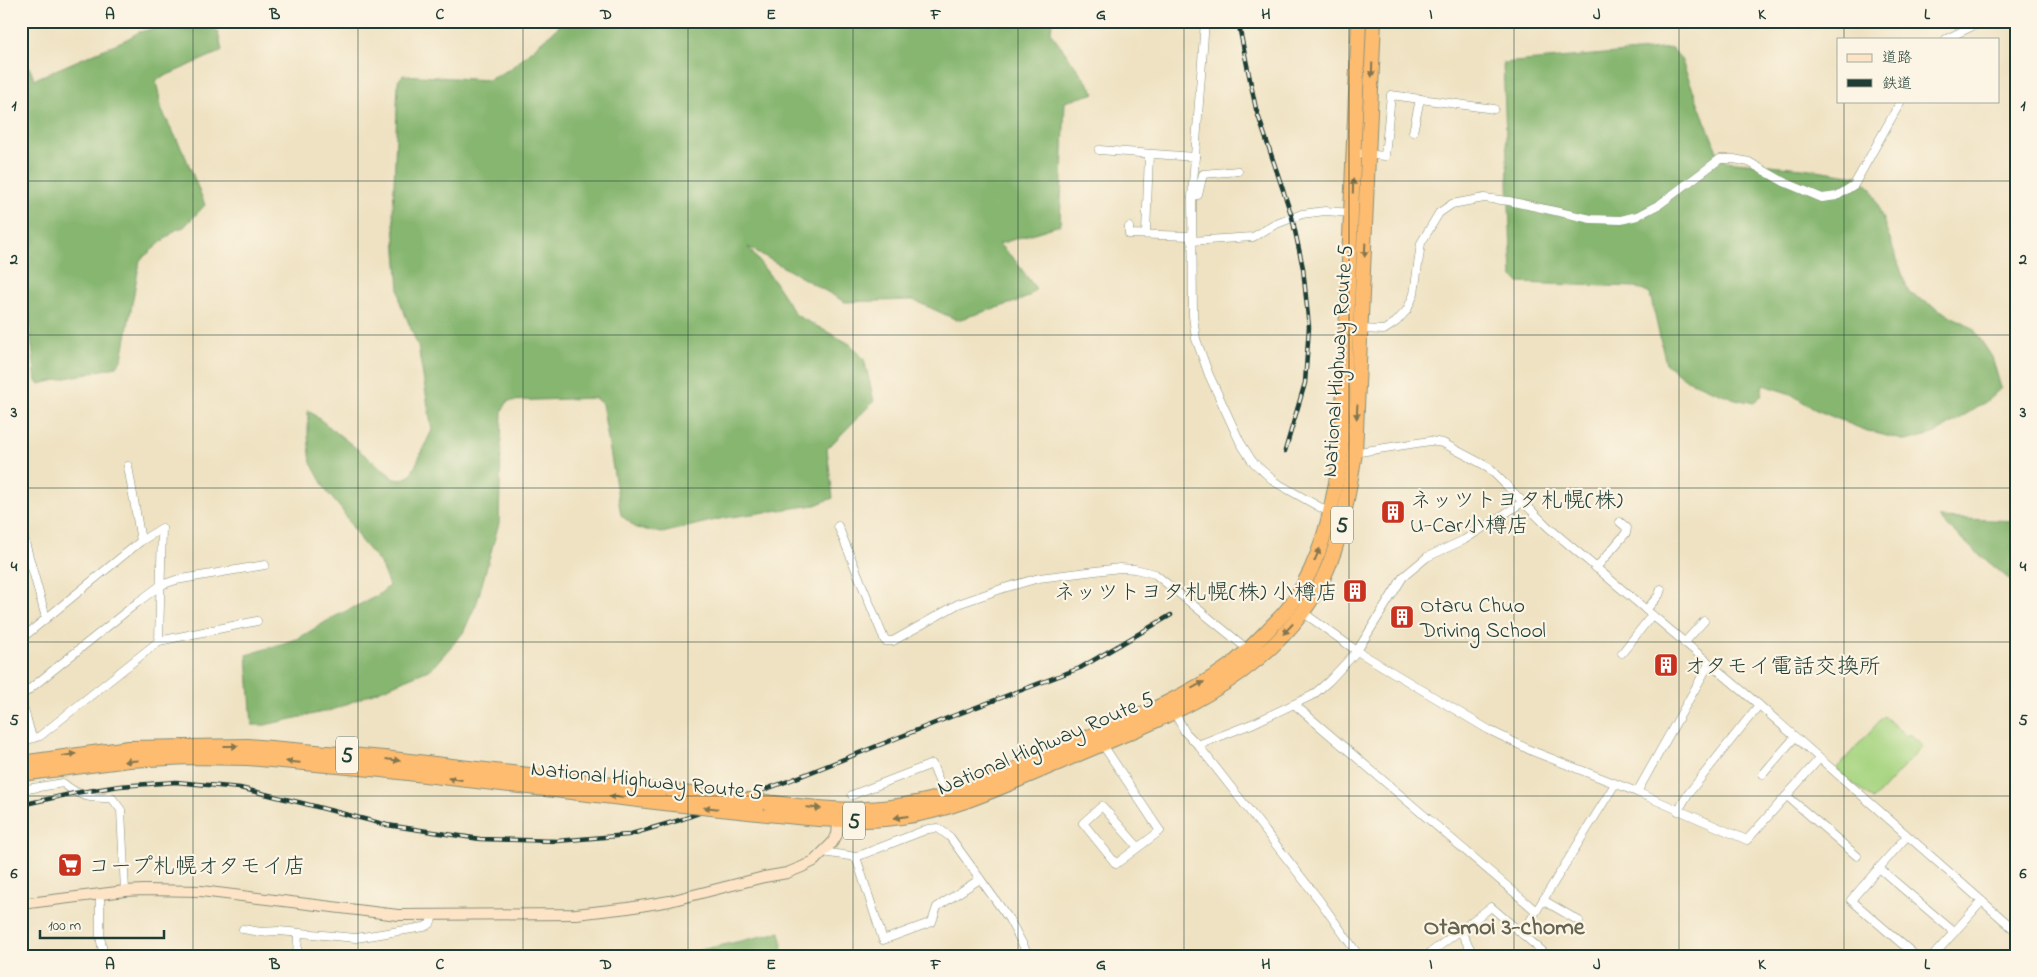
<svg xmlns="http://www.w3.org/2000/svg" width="2037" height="977" font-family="'Indie Flower','Klee One',sans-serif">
<rect width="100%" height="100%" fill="#fcf5e5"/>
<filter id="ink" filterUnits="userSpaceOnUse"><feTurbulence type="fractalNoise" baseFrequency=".02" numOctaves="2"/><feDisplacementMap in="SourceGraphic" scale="10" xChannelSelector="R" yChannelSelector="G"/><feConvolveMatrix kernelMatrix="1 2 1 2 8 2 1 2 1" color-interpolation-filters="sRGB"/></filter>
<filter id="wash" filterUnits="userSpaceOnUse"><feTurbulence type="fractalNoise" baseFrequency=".0096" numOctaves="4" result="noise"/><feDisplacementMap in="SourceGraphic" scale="20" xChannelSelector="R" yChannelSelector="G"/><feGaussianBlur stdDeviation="1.12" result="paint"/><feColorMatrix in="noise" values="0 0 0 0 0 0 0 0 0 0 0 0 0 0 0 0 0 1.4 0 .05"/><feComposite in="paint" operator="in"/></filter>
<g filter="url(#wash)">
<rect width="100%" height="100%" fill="#efe2c2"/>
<path fill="#a8d582" stroke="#64895b" d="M1884,716L1906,736L1909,734L1923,746L1873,800L1836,769Z"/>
<g fill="#86b670" stroke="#527a52">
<path d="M187,21H206L218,32L222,51L156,80L162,111L184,153L205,205L184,227L177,229L140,260L122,359L116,367L39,384L36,382L21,245V52L35,79L127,39L139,32Z"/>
<path d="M565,21H1052L1051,33L1095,93L1065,102L1060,225L999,244L1014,259L1036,289L1028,297L1016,302L957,320L913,300L845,302L748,247L774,281L796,315L850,344L864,359L874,401L827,449L833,498L815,505L724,518L662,533L636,528L621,515L602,404L595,398L508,401L502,411L499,523L477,602L463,633L431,669L332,710L265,725H252L247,655L299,638L332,618L377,596L389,586L380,563L361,541L342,510L327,492L311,463L308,436V410L395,479L401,480L411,475L432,430L418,346L400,302L393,212L398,81L403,75L488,80L510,69Z"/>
<path d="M1672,48L1681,59L1718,154L1725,161L1803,168L1857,176L1872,189L1909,293L1973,328L1992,357L2001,388L1987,401L1936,433L1906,441L1864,430L1814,409L1791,394L1763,385L1761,396L1754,403L1735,399L1687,380L1666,364L1650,294L1635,287L1519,283L1512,276L1503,63Z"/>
<path d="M1939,518L2016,521V585L1967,544Z"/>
<path d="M780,932L784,956H649L697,951Z"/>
</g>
</g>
<g filter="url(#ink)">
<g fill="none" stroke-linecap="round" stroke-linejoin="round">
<defs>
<g id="street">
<path d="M1205,21L1192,197L1193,316L1196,339L1209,375L1240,442L1252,461L1275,482L1323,509L1332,512"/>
<path d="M2004,21L2012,22L2016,26"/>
<path d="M1946,39L1979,23L1994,21"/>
<path d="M1413,132L1420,99"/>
<path d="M1099,150L1195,157"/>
<path d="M1354,153L1385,156L1391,95L1494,109"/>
<path d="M1192,197L1198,195L1203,174L1238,171"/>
<path d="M1129,227V234L1191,236"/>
<path d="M1146,234L1149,154"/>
<path d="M1191,241L1253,237L1274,225L1302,214L1325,211L1353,213"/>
<path d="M1359,329L1384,330L1396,322L1407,310L1414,294L1421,243L1439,213L1452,204L1484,198L1509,201L1591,219L1621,220L1637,216L1660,204L1720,159H1734L1749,162L1784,182L1822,198L1837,196L1854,185L1901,101"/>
<path d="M1353,453L1430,441L1443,443L1488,467L1548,527L1759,705L2016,931"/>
<path d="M128,466L141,541"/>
<path d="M838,526L885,641H893L958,604L1004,588L1039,578L1120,568L1135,569L1155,574L1251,652"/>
<path d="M21,528L46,618"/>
<path d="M1596,568L1626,533L1627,528L1620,522"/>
<path d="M1646,610L1659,595L1661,589"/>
<path d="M1301,611L1357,651L1489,730L1532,751L1637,792L1747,840L1819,759"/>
<path d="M21,639L141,541L162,528L159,641L40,736L21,742"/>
<path d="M159,641L257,621"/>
<path d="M1684,643L1704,621"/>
<path d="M1622,653L1652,615"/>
<path d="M21,696L138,602L161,585L176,580L265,565"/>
<path d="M21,698L32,738"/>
<path d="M1295,705L1536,911"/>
<path d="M1173,710L1185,732L1198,745L1320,901L1359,956"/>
<path d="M1101,742L1160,831L1116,864L1083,823L1102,806L1138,847"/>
<path d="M1198,745L1254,723L1313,695L1329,681L1357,651L1403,577L1427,557L1464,540L1523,502"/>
<path d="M1763,774L1795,737"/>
<path d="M21,790L63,783C81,798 90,798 112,798L121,810L125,891"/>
<path d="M1637,792L1709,664"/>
<path d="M852,795L932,764L946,798"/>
<path d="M1787,796L1857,856"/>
<path d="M1678,811L1688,794L1759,705"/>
<path d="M1907,836L1851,900L1916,956"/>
<path d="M823,852L856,857L928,829L938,828L950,837L1009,919L1029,956"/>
<path d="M856,857L883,940L932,922L937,907L980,879"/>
<path d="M1879,868L1954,932"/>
<path d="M100,894V937L104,956"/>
<path d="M1543,900L1579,921"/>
<path d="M243,929L261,932L279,931L356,938L424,927L430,924L433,916"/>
<path d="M1460,930L1474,956"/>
<path d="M1522,934L1615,784"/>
<path d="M297,956L298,934"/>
<path d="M1426,956L1491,907L1548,956"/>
<path d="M1933,956L1982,901"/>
</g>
<path id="secondary" d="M21,904L125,891L144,890L201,891L398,915L576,914L628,908L670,901L764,877L787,873L802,867L814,861L832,843L837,835L839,813"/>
<g id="highway">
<path d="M21,763L129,748L248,746L384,758L673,792"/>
<path d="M21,774L129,760L189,757L248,758L382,770L664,803"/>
<path d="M766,802C810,808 854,813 898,806C954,799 1006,773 1058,750C1115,725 1181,702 1231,665C1244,655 1255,643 1267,631C1275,622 1285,614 1292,603C1324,557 1332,508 1341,454L1359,21"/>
<path d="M758,813C806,818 853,824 901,817C956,810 1007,784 1058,763C1145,725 1243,692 1302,613C1338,566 1346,509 1355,453L1374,21"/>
</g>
</defs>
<use href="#street" stroke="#87907b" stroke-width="9"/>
<use href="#secondary" stroke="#87907b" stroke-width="12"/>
<use href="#highway" stroke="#87907b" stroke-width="16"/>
<use href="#street" stroke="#fff" stroke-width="8"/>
<use href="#secondary" stroke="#fee4c6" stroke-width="10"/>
<use href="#highway" stroke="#fdbc70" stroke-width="14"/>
<defs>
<g id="rail">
<path d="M1238,21L1256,109L1292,217L1303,268L1309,327L1305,383L1285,451"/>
<path d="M21,805L75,793L120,786L176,782L240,788L302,803L387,825L480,839L557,841L628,835L680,820L791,780L945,719L1080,668L1171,615"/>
</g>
</defs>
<use href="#rail" stroke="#1f3d34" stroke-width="4.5"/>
<use href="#rail" stroke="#fcf5e5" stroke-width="2.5" stroke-dasharray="8" stroke-linecap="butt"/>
<defs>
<g id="highway-bridge">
<path d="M673,792L766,802"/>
<path d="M664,803L758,813"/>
</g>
</defs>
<use href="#highway-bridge" stroke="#87907b" stroke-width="16" stroke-linecap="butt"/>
<use href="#highway-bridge" stroke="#fdbc70" stroke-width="14"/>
</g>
<defs><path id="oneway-solid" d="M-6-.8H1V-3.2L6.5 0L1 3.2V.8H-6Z" transform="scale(1.25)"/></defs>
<g fill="#83764f">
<use href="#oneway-solid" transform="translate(1372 70) rotate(92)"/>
<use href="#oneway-solid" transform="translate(1353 186) rotate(-89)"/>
<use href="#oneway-solid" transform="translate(1365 250) rotate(93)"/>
<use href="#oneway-solid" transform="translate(1357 412) rotate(93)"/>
<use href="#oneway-solid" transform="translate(1317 555) rotate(-67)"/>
<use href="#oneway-solid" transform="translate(1288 629) rotate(133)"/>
<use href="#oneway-solid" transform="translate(1198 685) rotate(-28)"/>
<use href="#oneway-solid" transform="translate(231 746)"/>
<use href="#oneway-solid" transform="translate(69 755) rotate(-9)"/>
<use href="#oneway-solid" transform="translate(393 760) rotate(7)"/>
<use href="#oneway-solid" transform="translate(131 761) rotate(176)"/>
<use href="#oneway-solid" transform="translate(293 762) rotate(-175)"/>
<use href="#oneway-solid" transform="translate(455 779) rotate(-173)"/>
<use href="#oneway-solid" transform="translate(616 797) rotate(-173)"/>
<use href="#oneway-solid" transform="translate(711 808) rotate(-174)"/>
<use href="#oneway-solid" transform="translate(814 808) rotate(5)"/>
<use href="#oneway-solid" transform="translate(901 817) rotate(172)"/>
</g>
</g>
<path fill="none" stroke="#1f3d34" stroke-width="1" stroke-opacity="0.55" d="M193,21V956M358,21V956M523,21V956M688,21V956M853,21V956M1018,21V956M1184,21V956M1349,21V956M1514,21V956M1679,21V956M1844,21V39M1844,101V956M21,181H2016M21,335H2016M21,488H2016M21,642H2016M21,796H2016"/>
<defs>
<symbol id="building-square" viewBox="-11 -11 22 22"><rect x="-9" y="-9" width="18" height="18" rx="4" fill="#c8321e" stroke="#fcf5e5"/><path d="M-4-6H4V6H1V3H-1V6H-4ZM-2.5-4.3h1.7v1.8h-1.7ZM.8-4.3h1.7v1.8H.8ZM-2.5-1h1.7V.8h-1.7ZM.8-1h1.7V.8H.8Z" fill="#fff"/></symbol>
<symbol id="supermarket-square" viewBox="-11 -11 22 22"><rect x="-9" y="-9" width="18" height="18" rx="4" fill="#c8321e" stroke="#fcf5e5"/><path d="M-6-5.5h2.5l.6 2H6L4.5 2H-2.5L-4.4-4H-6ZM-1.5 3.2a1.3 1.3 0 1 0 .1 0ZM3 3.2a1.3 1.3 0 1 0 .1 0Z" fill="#fff"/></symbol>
</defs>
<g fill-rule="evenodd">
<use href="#building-square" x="1379" y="498" width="28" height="28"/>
<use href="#building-square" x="1341" y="577" width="28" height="28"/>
<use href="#building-square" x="1388" y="603" width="28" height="28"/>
<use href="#building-square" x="1652" y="651" width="28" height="28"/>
<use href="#supermarket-square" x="56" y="851" width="28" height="28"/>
</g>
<g text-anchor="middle" stroke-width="4.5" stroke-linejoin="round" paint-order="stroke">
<g fill="#fcf5e5" stroke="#617469" stroke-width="1">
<rect x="1331" y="506.5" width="22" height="37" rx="4"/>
<rect x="336" y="736.5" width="22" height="37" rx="4"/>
<rect x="843" y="802.5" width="22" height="37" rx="4"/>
</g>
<g font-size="21" font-weight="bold" fill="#1f3d34">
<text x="1342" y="532">5</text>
<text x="347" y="762">5</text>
<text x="854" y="828">5</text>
</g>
<g font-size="22" fill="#1f3d34" stroke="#fcf5e5">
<text transform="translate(1336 361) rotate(-86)" y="8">National Highway Route 5</text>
<text transform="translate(1045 742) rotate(-23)" y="8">National Highway Route 5</text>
<text transform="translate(647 779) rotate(6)" y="8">National Highway Route 5</text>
</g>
<g font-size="22" fill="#1f3d34" stroke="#fcf5e5" text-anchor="start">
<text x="1410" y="507">ネッツトヨタ札幌(株)<tspan x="1410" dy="25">U-Car小樽店</tspan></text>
<text x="1338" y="599" text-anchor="end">ネッツトヨタ札幌(株) 小樽店</text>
<text x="1420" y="612">Otaru Chuo<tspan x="1420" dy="25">Driving School</tspan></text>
<text x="1684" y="673">オタモイ電話交換所</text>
<text x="88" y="873">コープ札幌オタモイ店</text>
</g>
<g font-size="24" font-weight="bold" fill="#656451" stroke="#fcf5e5">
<text x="1504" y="934">Otamoi 3-chome</text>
</g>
</g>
<rect width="2037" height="977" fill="none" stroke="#fcf5e5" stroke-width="55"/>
<rect x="1837" y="38" width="162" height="65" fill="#fcf5e5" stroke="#a4ab9e"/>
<rect x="1847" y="54" width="25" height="8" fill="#fee4c6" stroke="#a4ab9e"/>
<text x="1882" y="62" font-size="15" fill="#1f3d34">道路</text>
<rect x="1847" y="79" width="25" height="8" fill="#1f3d34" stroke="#a4ab9e"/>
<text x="1882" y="88" font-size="15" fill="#1f3d34">鉄道</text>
<path d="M40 930v8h124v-8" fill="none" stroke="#1f3d34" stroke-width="2.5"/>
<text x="48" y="930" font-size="15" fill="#1f3d34" stroke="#fcf5e5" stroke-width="4" paint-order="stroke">100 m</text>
<rect x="28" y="28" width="1982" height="922" fill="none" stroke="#1f3d34" stroke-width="2"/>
<g font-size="16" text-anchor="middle" font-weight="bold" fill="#1f3d34">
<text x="110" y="19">A</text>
<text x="275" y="19">B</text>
<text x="440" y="19">C</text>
<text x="606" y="19">D</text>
<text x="771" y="19">E</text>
<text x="936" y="19">F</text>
<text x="1101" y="19">G</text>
<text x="1266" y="19">H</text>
<text x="1431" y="19">I</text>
<text x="1597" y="19">J</text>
<text x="1762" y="19">K</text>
<text x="1927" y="19">L</text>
<text x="14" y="110">1</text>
<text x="2023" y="110">1</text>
<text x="14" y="264">2</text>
<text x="2023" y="264">2</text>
<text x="14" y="417">3</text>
<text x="2023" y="417">3</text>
<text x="14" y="571">4</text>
<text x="2023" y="571">4</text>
<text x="14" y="725">5</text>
<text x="2023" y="725">5</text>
<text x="14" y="878">6</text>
<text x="2023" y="878">6</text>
<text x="110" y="969">A</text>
<text x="275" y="969">B</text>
<text x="440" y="969">C</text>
<text x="606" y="969">D</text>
<text x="771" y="969">E</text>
<text x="936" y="969">F</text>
<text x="1101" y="969">G</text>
<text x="1266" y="969">H</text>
<text x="1431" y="969">I</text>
<text x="1597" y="969">J</text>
<text x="1762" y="969">K</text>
<text x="1927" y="969">L</text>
</g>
</svg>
